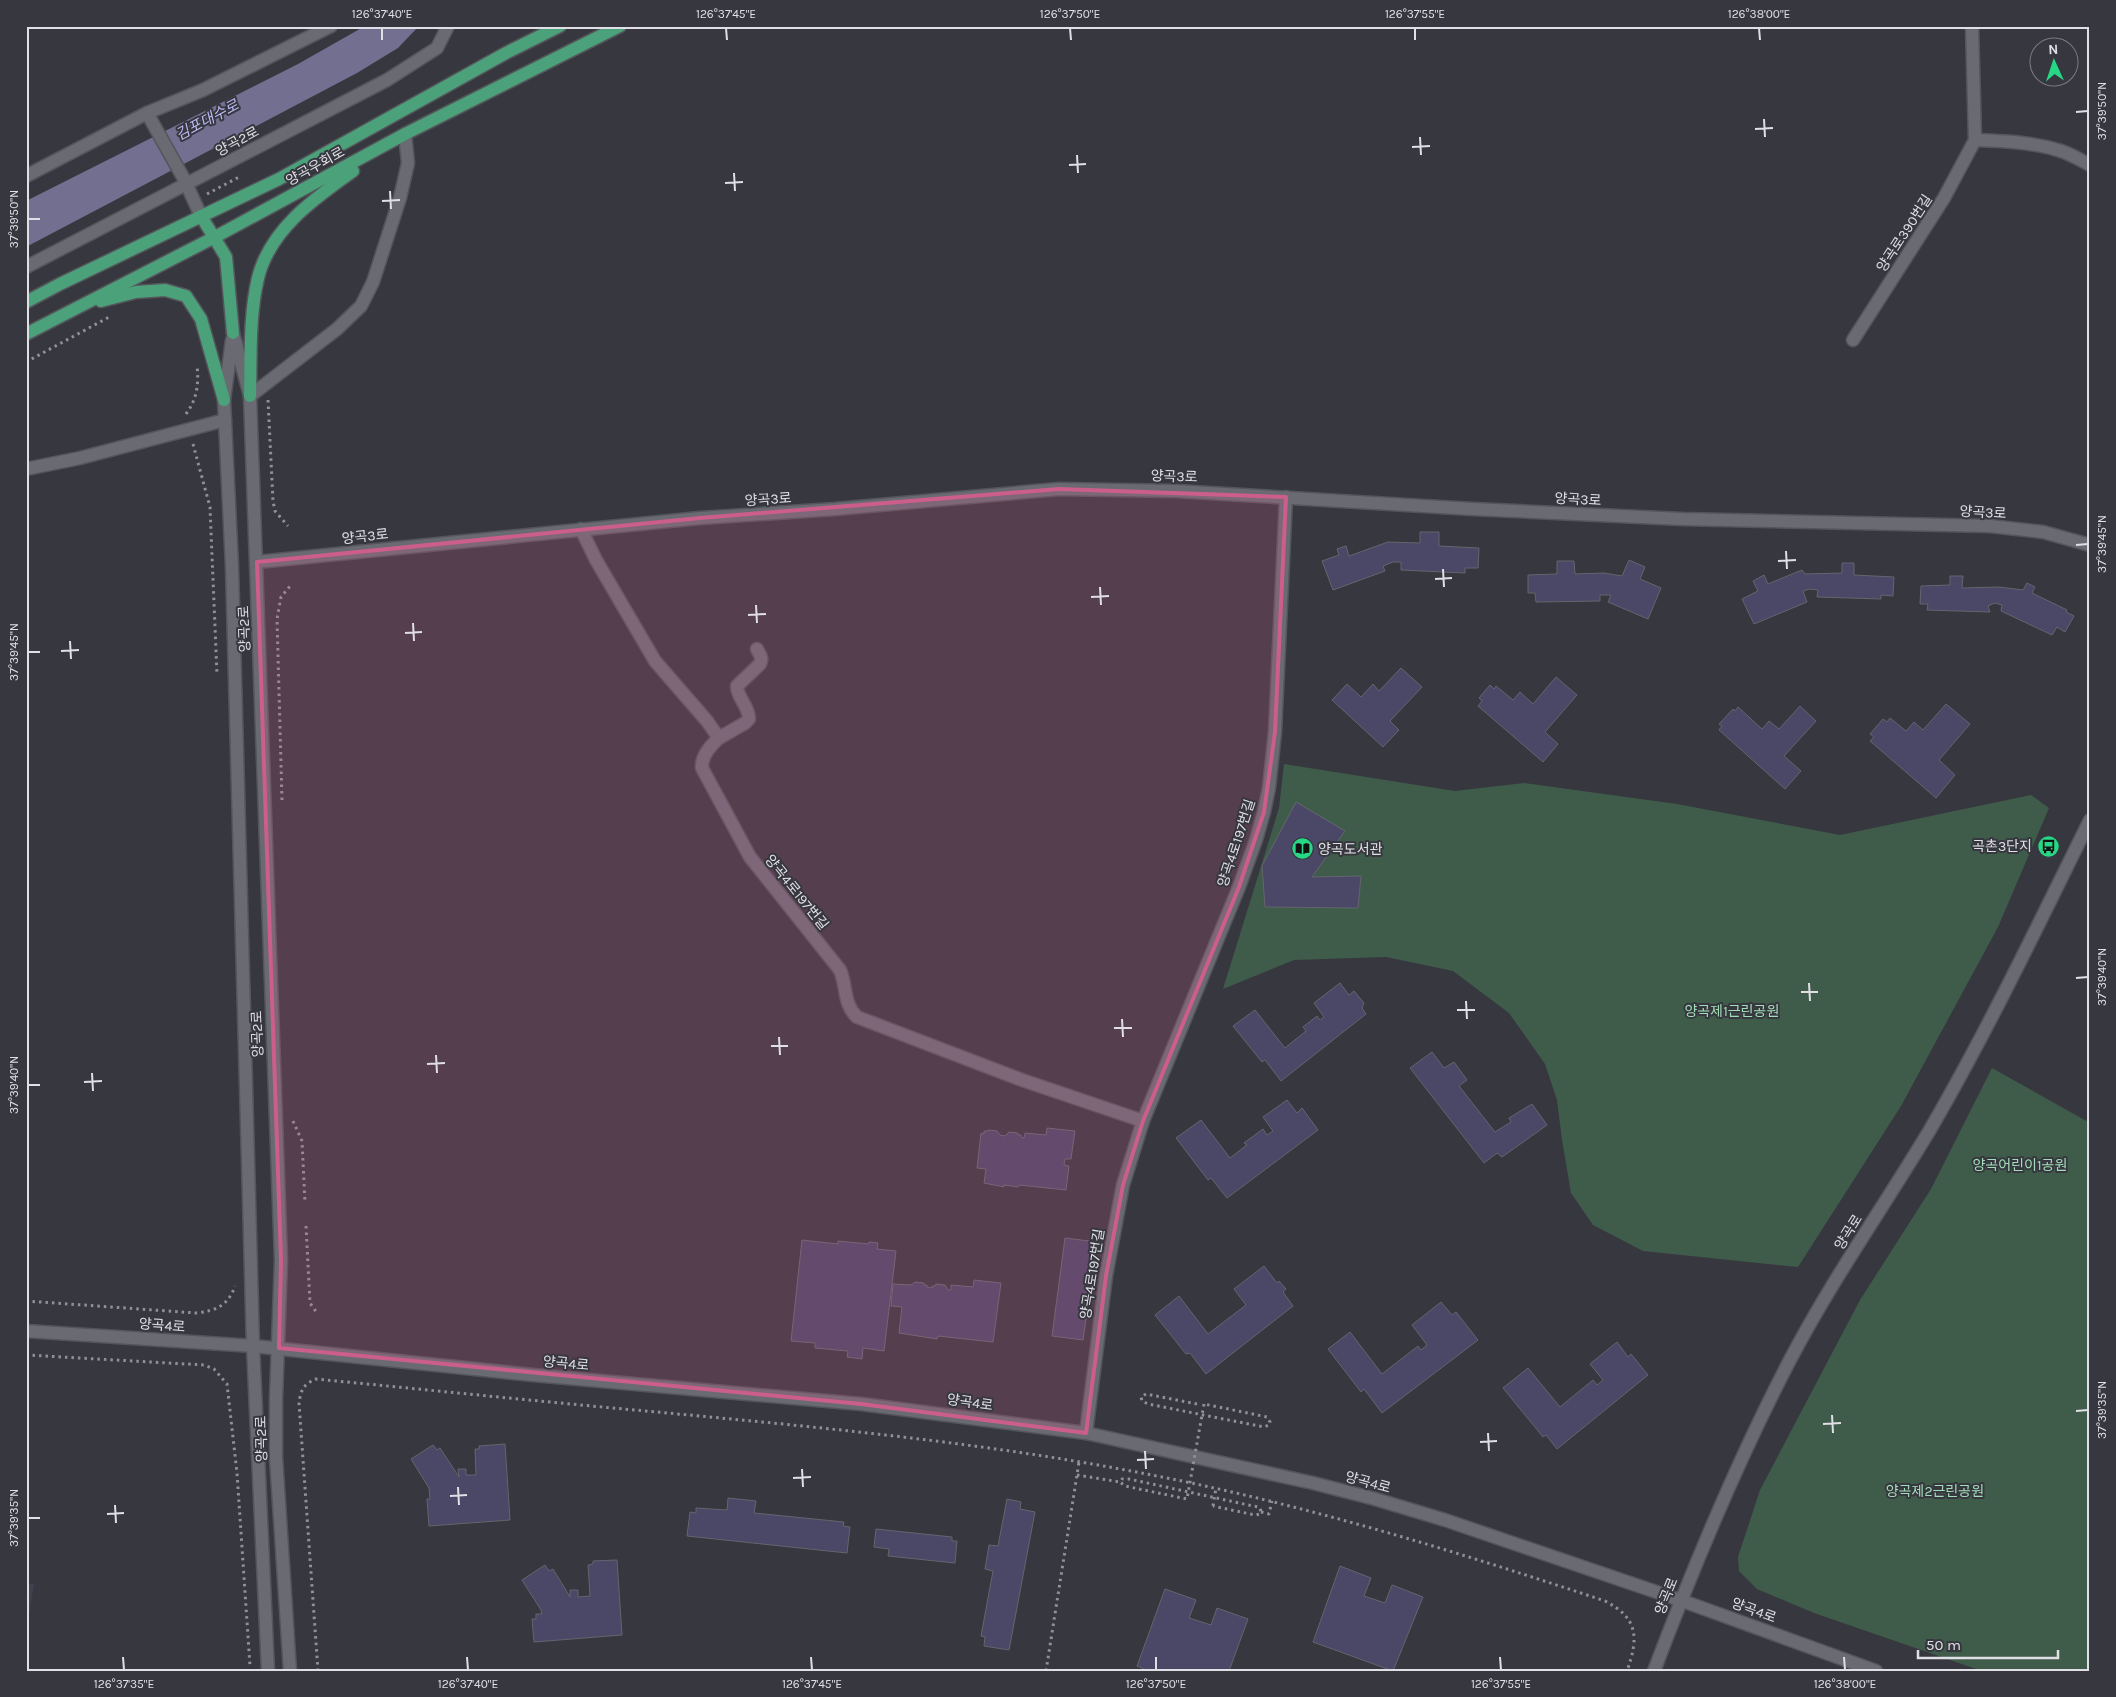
<svg xmlns="http://www.w3.org/2000/svg" width="2116" height="1697" font-family="Karla,'Noto Sans KR',sans-serif">
<rect width="100%" height="100%" fill="#37373f"/>
<path fill="#40404e" d="M26,1583L34,1584L26,1634Z"/>
<g fill="#3f5c4a">
<path d="M1284,764L1455,791L1524,783L1677,804L1840,835L2031,795L2049,808L1998,927L1901,1106L1798,1267L1643,1251L1593,1225L1571,1193L1562,1140L1557,1100L1545,1064L1509,1013L1453,971L1386,957L1294,960L1223,989L1279,808Z"/>
<path d="M1992,1068L2090,1123V1671H1982L1814,1613L1757,1589L1739,1571L1738,1557L1760,1490L1860,1300L1931,1189Z"/>
</g>
<path fill="#726f91" d="M365,26H419L398,48L357,73L26,247V201L298,64Z"/>
<g fill="#4a4767" stroke="#65656e">
<path d="M1420,532H1439V546L1479,548L1478,568H1465V573L1401,570V562H1393L1383,566L1385,571L1333,590L1322,561L1339,555L1337,549L1346,546L1349,556L1388,542L1420,543Z"/>
<path d="M1629,560L1645,567L1640,579L1661,588L1648,619L1608,602L1611,595H1600V601L1536,602L1535,593H1528V575L1557,574V561H1574L1575,574L1604,573L1622,576Z"/>
<path d="M1842,563H1854V575L1894,577L1893,596L1881,595V599L1817,597L1818,590L1810,589L1803,591L1807,602L1754,624L1742,599L1758,591L1753,581L1764,575L1768,584L1802,570L1805,574L1842,573Z"/>
<path d="M1950,576H1963L1962,588L1999,587L2023,590L2027,583L2035,587L2032,593L2067,610L2066,612L2074,616L2065,632L2057,627L2052,635L2001,611L2002,605L1995,603L1988,606L1990,612L1927,610L1928,604H1920L1921,586L1950,585Z"/>
<path d="M1401,668L1422,687L1390,721L1399,730L1383,747L1332,700L1347,684L1361,697L1373,684L1379,691Z"/>
<path d="M1556,677L1577,695L1545,732L1558,744L1543,762L1478,706L1482,701L1479,698L1490,685L1494,689L1496,686L1513,700L1520,692L1533,704Z"/>
<path d="M1946,704L1970,724L1939,760L1955,775L1936,798L1870,741L1874,737L1870,734L1883,719L1887,722L1890,718L1906,731L1914,722L1923,730Z"/>
<path d="M1800,706L1816,721L1784,756L1801,771L1785,789L1719,730L1722,726L1719,724L1733,709L1735,711L1738,707L1762,729L1769,721L1779,729Z"/>
<path d="M1296,802L1345,831L1312,877L1361,876L1358,908L1265,907L1262,866Z"/>
<path d="M1340,983L1349,995L1354,991L1364,1003L1362,1008L1366,1014L1281,1081L1265,1060L1262,1062L1233,1026L1255,1010L1285,1048L1306,1031L1303,1027L1317,1016L1320,1020L1324,1017L1314,1003Z"/>
<path d="M1432,1052L1444,1068L1454,1062L1467,1080L1459,1086L1495,1132L1511,1122L1509,1118L1532,1104L1547,1125L1502,1157L1497,1153L1484,1163L1410,1068Z"/>
<path d="M1287,1100L1297,1113L1302,1108L1318,1130L1227,1198L1211,1178L1208,1180L1176,1138L1201,1120L1230,1158L1247,1145L1244,1143L1263,1129L1267,1135L1273,1131L1263,1117Z"/>
<path d="M1047,1128L1075,1131L1071,1159H1065L1064,1165L1069,1166L1066,1190L1019,1185L1018,1187L1004,1185V1187L984,1183L986,1169L977,1168L981,1133L984,1134V1131H988V1130L997,1131L1000,1135L1005,1136L1009,1132L1018,1133V1135H1021V1137L1024,1138L1025,1133L1046,1135Z"/>
<path d="M1065,1238L1097,1242L1083,1340L1052,1336Z"/>
<path d="M802,1240L838,1244V1241L869,1244V1242L878,1243L877,1249L896,1251L884,1351L863,1348L862,1359L847,1357L848,1351L815,1348V1343L791,1341Z"/>
<path d="M1264,1266L1277,1283L1279,1281L1286,1289L1283,1292L1293,1306L1206,1374L1190,1353L1186,1354L1155,1315L1179,1296L1208,1334L1246,1305L1234,1289Z"/>
<path d="M974,1280L1001,1283L993,1342L938,1336L937,1339L899,1333L902,1307L891,1306L893,1284L911,1285L915,1282L924,1283V1285H927V1287L932,1288V1286H935L936,1284L945,1285L948,1290H951V1285L973,1287Z"/>
<path d="M1441,1302L1452,1315L1456,1312L1478,1340L1382,1413L1364,1389L1361,1392L1328,1349L1350,1332L1382,1374L1418,1346L1421,1350L1427,1345L1412,1325Z"/>
<path d="M1617,1342L1628,1357L1631,1354L1648,1375L1557,1449L1546,1435L1543,1437L1503,1388L1528,1368L1560,1407L1593,1380L1597,1385L1603,1380L1590,1364Z"/>
<path d="M505,1444L510,1520L429,1526L427,1499H430L429,1488L411,1459L433,1445L437,1450L440,1448L459,1477L458,1469H466V1475H476L475,1449H479V1446Z"/>
<path d="M728,1498L756,1501L754,1513L844,1522L843,1526L850,1527L847,1553L687,1536L690,1512L696,1513V1508L727,1510Z"/>
<path d="M1007,1499L1021,1502L1020,1509L1035,1512L1009,1650L984,1646L985,1637L981,1636L993,1571L985,1569L989,1545L998,1546Z"/>
<path d="M876,1529L952,1537V1541H957L955,1563L888,1556L889,1549L874,1547Z"/>
<path d="M617,1560L622,1635L534,1642L532,1619H536V1614H542L541,1610L522,1580L545,1565L549,1571L553,1569L570,1597V1590H578V1597L590,1596L588,1565L593,1564V1561Z"/>
<path d="M1340,1566L1371,1578L1364,1596L1385,1603L1392,1585L1423,1597L1393,1671L1313,1642Z"/>
<path d="M1165,1589L1196,1600L1189,1618L1211,1625L1217,1608L1248,1619L1229,1671H1149L1137,1666Z"/>
</g>
<g fill="none" stroke-linecap="round" stroke-linejoin="round">
<defs>
<g id="minor">
<path d="M147,113L184,179L201,216"/>
<path d="M1975,140C2004,141 2033,142 2061,151C2071,154 2080,160 2090,165"/>
<path d="M26,176L147,113L203,90L331,26"/>
<path d="M26,267L387,80L437,48L448,26"/>
<path d="M233,333L250,396L281,1260L276,1399V1457L290,1671"/>
<path d="M232,340L224,400L232,567L253,1346L268,1671"/>
<path d="M1853,340L1944,198L1975,140L1972,26"/>
<path d="M250,396L337,329L361,306L373,282L400,198L408,163L405,134"/>
<path d="M26,469L80,458L225,420"/>
<path d="M581,529L596,560L655,661L707,721L719,738C710,746 701,756 702,768L750,857L840,970C847,986 843,1004 857,1017L1022,1080L1143,1121"/>
<path d="M257,562L700,518L835,509L1059,489L1176,491L1473,509L1682,519L1990,526L2043,532L2090,545"/>
<path d="M719,738L745,723L749,719C749,706 737,698 737,686L760,664C763,658 760,655 757,649"/>
<path d="M26,1331L253,1346L533,1375L861,1404L1086,1433L1313,1483L1375,1499L1445,1520L1680,1600L1876,1671"/>
<path d="M1086,1433L1106,1276L1123,1185L1143,1121L1239,887L1256,840L1264,812L1269,788L1275,732L1286,497"/>
<path d="M1654,1671C1694,1565 1738,1459 1791,1358C1833,1278 1885,1205 1931,1128C1989,1028 2039,923 2090,820"/>
</g>
<g id="major">
<path d="M201,216L226,257L233,333"/>
<path d="M101,301L136,292L165,290L186,296L201,319L224,400"/>
<path d="M26,302L60,284L279,179L506,53L560,26"/>
<path d="M26,334L215,237L405,134L620,26"/>
<path d="M250,396C251,357 249,316 258,278C270,229 315,198 353,171"/>
</g>
</defs>
<use href="#minor" stroke="#54545b" stroke-width="15"/>
<use href="#major" stroke="#54545b" stroke-width="15"/>
<g stroke="#919097" stroke-width="3" stroke-dasharray="2.5 4" stroke-linecap="butt">
<path d="M207,194L241,176"/>
<path d="M26,362L111,316"/>
<path d="M268,400L273,501L275,511L288,526"/>
<path d="M186,414C197,399 199,384 197,365"/>
<path d="M193,444L210,507L217,675"/>
<path d="M282,800L277,619L281,597L291,585"/>
<path d="M293,1121L302,1141L305,1203"/>
<path d="M306,1226L310,1303L317,1313"/>
<path d="M26,1301L196,1313C215,1311 228,1306 235,1286"/>
<path d="M26,1355L204,1365L214,1369L227,1384L237,1473L250,1666"/>
<path d="M1197,1404L1146,1394L1141,1397L1142,1401L1148,1404L1264,1427L1269,1425L1270,1422L1267,1417L1204,1404"/>
<path d="M1077,1475L1120,1482"/>
<path d="M1213,1506L1216,1488"/>
<path d="M1261,1512L1269,1514L1272,1501"/>
<path d="M318,1671L299,1403C301,1389 304,1384 316,1379C430,1390 544,1402 657,1412C828,1428 999,1444 1167,1478C1316,1508 1461,1553 1605,1601C1638,1618 1639,1637 1627,1671"/>
<path d="M1046,1671L1079,1462"/>
</g>
<use href="#minor" stroke="#6a6a73" stroke-width="12"/>
<use href="#major" stroke="#4ba179" stroke-width="12"/>
<path stroke="#919097" stroke-width="3" stroke-dasharray="2.5 4" stroke-linecap="butt" d="M1204,1404L1187,1499L1125,1486L1120,1482L1122,1479H1129L1253,1506L1259,1507L1261,1511L1260,1514L1255,1515L1213,1506"/>
</g>
<path fill="#cc5e8b" fill-opacity="0.2" stroke="#cc5e8b" stroke-width="4" stroke-linejoin="round" d="M1059,489L1286,497L1275,732L1264,812L1239,887L1143,1121L1123,1185L1106,1276L1086,1433L861,1404L279,1348L281,1260L257,562L700,518Z"/>
<path fill="none" stroke="#e0dfe5" stroke-width="2" d="M382,28V40M726,28L727,40M1070,28L1071,40M1415,28V40M1759,28L1760,40M2076,112L2088,111M1764,119L1765,137M1755,129L1773,128M1420,137L1421,155M1412,147L1430,146M1077,155L1078,173M1069,165L1086,164M734,173L735,191M725,183L743,182M390,191L391,209M382,201L400,200M28,219H40M2076,545L2088,544M1786,551L1787,569M1778,561L1796,560M1443,569L1444,587M1435,579L1452,578M1100,587L1101,605M1091,597L1109,596M756,605L757,623M748,615L766,614M413,623L414,641M405,633L422,632M70,641L71,659M61,651L79,650M28,652H40M2076,978L2088,977M1809,983L1810,1001M1801,992H1818M1466,1001L1467,1019M1457,1010H1475M1122,1019L1123,1037M1114,1028H1132M779,1037L780,1055M771,1046H788M436,1055L437,1073M427,1064L445,1063M92,1073L93,1091M84,1082L102,1081M28,1085H40M2076,1411L2088,1410M1832,1415L1833,1433M1823,1424L1841,1423M1488,1433L1489,1451M1480,1442L1497,1441M1145,1451L1146,1469M1137,1460L1154,1459M802,1469L803,1487M793,1478L811,1477M458,1487L459,1505M450,1496L467,1495M115,1505L116,1523M107,1514L124,1513M28,1518H40M123,1657L124,1670M467,1657L468,1670M811,1657L812,1670M1156,1657V1670M1500,1657L1501,1670M1844,1657L1845,1670"/>
<defs>
<symbol id="bus-disc" viewBox="-11 -11 22 22"><circle r="9.5" fill="#26d886" stroke="#37373f"/><path d="M-5-6H5V4H4V6H2V4H-2V6H-4V4H-5ZM-3.5-4V0h7V-4ZM-3.5 1.2v1.5H-2V1.2ZM2 1.2v1.5H3.5V1.2Z" fill="#111"/></symbol>
<symbol id="library-disc" viewBox="-11 -11 22 22"><circle r="9.5" fill="#26d886" stroke="#37373f"/><path d="M-6-4Q-3-5.5-.7-3.5V5Q-3 3-6 4ZM6-4Q3-5.5 .7-3.5V5Q3 3 6 4Z" fill="#111"/></symbol>
</defs>
<g fill-rule="evenodd">
<use href="#bus-disc" x="2036" y="834" width="25" height="25"/>
<use href="#library-disc" x="1290" y="836" width="25" height="25"/>
</g>
<g text-anchor="middle" stroke-width="4" stroke-linejoin="round" paint-order="stroke">
<g font-size="14" fill="#e0dfe5" stroke="#37373f">
<text transform="translate(237 141) rotate(-28)" y="5">양곡2로</text>
<text transform="translate(315 166) rotate(-29)" y="5">양곡우회로</text>
<text transform="translate(1904 233) rotate(-57)" y="5">양곡로390번길</text>
<text transform="translate(1174 476) rotate(2)" y="5">양곡3로</text>
<text transform="translate(768 499) rotate(-4)" y="5">양곡3로</text>
<text transform="translate(1578 499) rotate(3)" y="5">양곡3로</text>
<text transform="translate(1983 512) rotate(3)" y="5">양곡3로</text>
<text transform="translate(365 536) rotate(-6)" y="5">양곡3로</text>
<text transform="translate(244 629) rotate(-92)" y="5">양곡2로</text>
<text transform="translate(1236 843) rotate(-72)" y="5">양곡4로197번길</text>
<text transform="translate(797 892) rotate(51)" y="5">양곡4로197번길</text>
<text transform="translate(257 1034) rotate(-92)" y="5">양곡2로</text>
<text transform="translate(1848 1232) rotate(-58)" y="5">양곡로</text>
<text transform="translate(1092 1274) rotate(-81)" y="5">양곡4로197번길</text>
<text transform="translate(162 1325) rotate(4)" y="5">양곡4로</text>
<text transform="translate(566 1363) rotate(5)" y="5">양곡4로</text>
<text transform="translate(970 1402) rotate(8)" y="5">양곡4로</text>
<text transform="translate(261 1439) rotate(-91)" y="5">양곡2로</text>
<text transform="translate(1368 1482) rotate(15)" y="5">양곡4로</text>
<text transform="translate(1666 1596) rotate(-68)" y="5">양곡로</text>
<text transform="translate(1754 1610) rotate(20)" y="5">양곡4로</text>
</g>
<g font-size="14" fill="#e0dfe5" stroke="#37373f" text-anchor="end">
<text x="2032" y="851">곡촌3단지</text>
<text x="1318" y="854" text-anchor="start">양곡도서관</text>
</g>
<g font-size="14" fill="#a1deb7" stroke="#37373f">
<text x="1732" y="1016">양곡제1근린공원</text>
<text x="2020" y="1170">양곡어린이1공원</text>
<text x="1935" y="1496">양곡제2근린공원</text>
</g>
<g font-size="15" font-style="italic" fill="#bdb9f4" stroke="#37373f">
<text transform="translate(207 120) rotate(-28)" y="5">김포대수로</text>
</g>
</g>
<rect width="2116" height="1697" fill="none" stroke="#37373f" stroke-width="55"/>
<g transform="translate(2054 62) rotate(357)"><circle r="24" fill="#37373f" stroke="#7b7a81"/>
<path d="M0-4L9 19L0 12L-9 19Z" fill="#26d886"/>
<text y="-8" font-size="14" font-weight="bold" text-anchor="middle" fill="#e0dfe5">N</text>
</g>
<path d="M1918 1650v8h140v-8" fill="none" stroke="#e0dfe5" stroke-width="2.5"/>
<text x="1926" y="1650" font-size="15" fill="#e0dfe5" stroke="#37373f" stroke-width="4" paint-order="stroke">50 m</text>
<rect x="28" y="28" width="2060" height="1642" fill="none" stroke="#e0dfe5" stroke-width="2"/>
<g font-size="12" text-anchor="middle" fill="#e0dfe5">
<text x="382" y="18">126°37'40"E</text>
<text x="726" y="18">126°37'45"E</text>
<text x="1070" y="18">126°37'50"E</text>
<text x="1415" y="18">126°37'55"E</text>
<text x="1759" y="18">126°38'00"E</text>
<text transform="translate(2102 111) rotate(-90)" y="4">37°39'50"N</text>
<text transform="translate(14 219) rotate(-90)" y="4">37°39'50"N</text>
<text transform="translate(2102 544) rotate(-90)" y="4">37°39'45"N</text>
<text transform="translate(14 652) rotate(-90)" y="4">37°39'45"N</text>
<text transform="translate(2102 977) rotate(-90)" y="4">37°39'40"N</text>
<text transform="translate(14 1085) rotate(-90)" y="4">37°39'40"N</text>
<text transform="translate(2102 1410) rotate(-90)" y="4">37°39'35"N</text>
<text transform="translate(14 1518) rotate(-90)" y="4">37°39'35"N</text>
<text x="124" y="1688">126°37'35"E</text>
<text x="468" y="1688">126°37'40"E</text>
<text x="812" y="1688">126°37'45"E</text>
<text x="1156" y="1688">126°37'50"E</text>
<text x="1501" y="1688">126°37'55"E</text>
<text x="1845" y="1688">126°38'00"E</text>
</g>
</svg>
